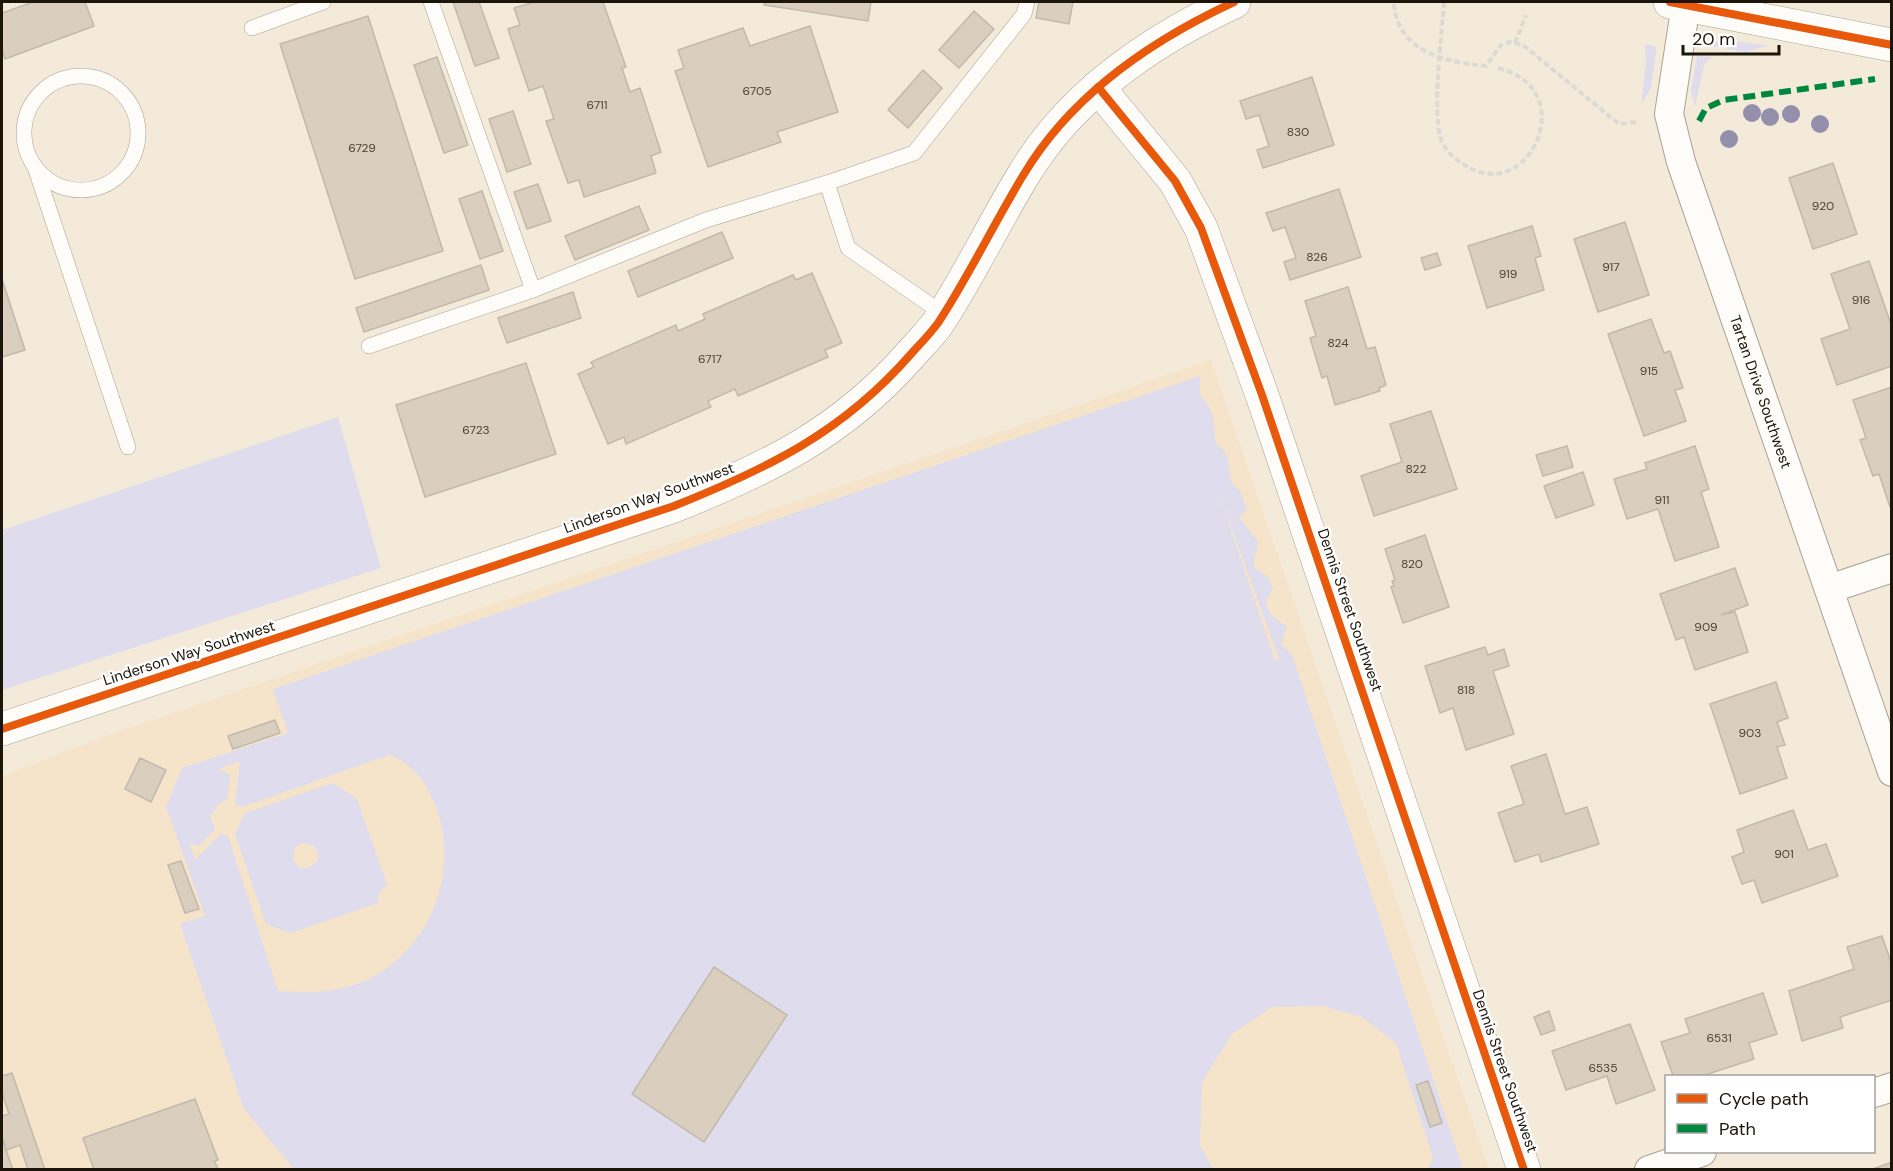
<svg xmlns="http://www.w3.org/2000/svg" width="1893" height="1171" font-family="'DM Sans',sans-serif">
<rect width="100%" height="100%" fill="#f4eada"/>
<path fill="#f5e4c9" d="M1211,360L1489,1169L2,1170V776L108,735Z"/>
<g fill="#dfdded" fill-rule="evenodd">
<path d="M1723,39L1768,46L1745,52L1706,45Z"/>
<path d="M1645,44L1656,47V52L1651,88L1641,105L1646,61Z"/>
<path d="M1697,56L1712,57L1704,65L1695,107L1691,90Z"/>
<path d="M1200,376V395C1214,409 1215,423 1215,442C1230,454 1229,464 1231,482L1240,491L1247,509L1239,517L1258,542L1253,566L1269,578L1273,588L1266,601L1270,614L1287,627L1281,644L1292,655L1463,1169H1428L1433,1158L1396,1043L1362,1017L1323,1006L1272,1007L1232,1034L1202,1082L1200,1145L1213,1169H294L244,1109L180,924L205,916L166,807L182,768L288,733L273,689ZM1215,482L1279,659L1276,661H1275ZM389,755C412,763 425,780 434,802C459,863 438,933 383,971C353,992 314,994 278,991L228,836L220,834L195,860L189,843L199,846L215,829L210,817L219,803L227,800L230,774L219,769L240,761L235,804L242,807Z"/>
<path d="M338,417L381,568L2,690V530Z"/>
<path d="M333,783L357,799L387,884L379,894L378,903L291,933L266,924L235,834L245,813ZM302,843L314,846L318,853L317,861L308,868L299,867L293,861L294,848Z"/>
</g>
<g fill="#dacfbf" stroke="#c1b9ad" stroke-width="1.5">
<path d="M33,2H85L94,26L5,59L2,50V13Z"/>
<path d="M453,2H479L499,58L475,66Z"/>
<path d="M534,2H603L626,67L622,68L630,92L640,88L661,152L651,156L656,173L584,197L579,180L568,183L546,121L554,119L543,86L529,91L508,29L520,25L514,8Z"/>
<path d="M765,2H871L868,21L764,5Z"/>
<path d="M1039,2H1073L1069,24L1036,18Z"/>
<path d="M974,11L994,29L959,68L939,50Z"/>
<path d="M368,16L443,251L355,279L280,44Z"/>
<path d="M810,26L838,112L777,132L781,142L708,167L675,71L684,68L678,50L743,28L750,46Z"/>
<path d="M437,57L468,145L444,153L414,65Z"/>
<path d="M923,70L942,88L908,128L888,110Z"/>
<path d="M1312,77L1334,145L1263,168L1257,150L1269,146L1259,115L1246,119L1240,101Z"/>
<path d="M513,111L531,164L507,172L489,119Z"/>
<path d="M1833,163L1857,234L1813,249L1789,178Z"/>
<path d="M538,184L551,221L527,229L514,192Z"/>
<path d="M1339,189L1361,257L1290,280L1284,262L1296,258L1285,227L1273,231L1266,213Z"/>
<path d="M482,191L503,251L480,259L459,199Z"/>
<path d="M639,206L649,230L575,260L565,236Z"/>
<path d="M1625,222L1649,295L1598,312L1574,239Z"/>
<path d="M1532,226L1541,256L1535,258L1544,290L1487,308L1468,246Z"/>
<path d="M722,232L733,258L638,297L628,271Z"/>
<path d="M1437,253L1441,265L1425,270L1421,258Z"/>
<path d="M1869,261L1892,327V366L1837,385L1821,339L1850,329L1831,274Z"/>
<path d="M481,265L489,290L364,332L356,308Z"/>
<path d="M812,273L842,343L825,350L828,357L738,396L735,389L708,401L711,407L626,444L624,437L608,444L578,374L594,367L591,362L676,325L678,331L705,319L703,314L793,275L796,280Z"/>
<path d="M2,279L25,350L2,357Z"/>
<path d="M1348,287L1367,349L1375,347L1386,385L1379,388L1380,391L1335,405L1327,376L1322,378L1310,338L1316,336L1305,301Z"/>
<path d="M573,292L581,318L507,343L498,318Z"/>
<path d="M1651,319L1664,353L1670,351L1683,388L1675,390L1686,421L1644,436L1608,334Z"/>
<path d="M526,363L556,454L425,497L396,405Z"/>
<path d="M1892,387V507H1890L1879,474L1873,476L1860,440L1866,438L1853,400Z"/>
<path d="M1431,411L1457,489L1374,516L1361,476L1402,462L1390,424Z"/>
<path d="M1567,446L1573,467L1543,476L1536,455Z"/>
<path d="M1695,446L1709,489L1701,492L1719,547L1675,561L1658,509L1627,519L1614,479L1647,469L1645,463Z"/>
<path d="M1583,472L1594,505L1556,518L1544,486Z"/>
<path d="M1425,535L1449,607L1403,623L1391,587L1394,586L1392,581L1395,580L1385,549Z"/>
<path d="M1735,568L1748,605L1721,615L1735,612L1748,652L1695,670L1684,637L1676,640L1660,594Z"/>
<path d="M1485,647L1488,655L1504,649L1509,666L1493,671L1514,734L1466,750L1453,708L1440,713L1425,666Z"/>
<path d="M1776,682L1788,718L1777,722L1785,745L1777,747L1787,778L1740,794L1710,704Z"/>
<path d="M275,720L280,733L233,749L228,736Z"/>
<path d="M1546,754L1565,814L1587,807L1599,844L1541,862L1539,854L1515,862L1498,813L1524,804L1511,766Z"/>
<path d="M140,758L166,770L151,802L125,789Z"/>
<path d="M1793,810L1808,850L1826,844L1838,876L1762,903L1754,880L1742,884L1732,857L1744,852L1737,830Z"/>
<path d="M181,861L199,909L185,913L168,865Z"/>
<path d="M1882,936L1892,965V1000L1840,1017L1843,1028L1802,1041L1789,991L1854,969L1847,947Z"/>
<path d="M714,967L787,1015L704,1142L632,1094Z"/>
<path d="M1763,993L1777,1034L1749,1043L1754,1059L1702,1076H1673L1661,1042L1690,1033L1685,1019Z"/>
<path d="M1549,1011L1555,1030L1541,1035L1534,1017Z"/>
<path d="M1630,1024L1655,1090L1616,1104L1607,1076L1566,1090L1552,1051Z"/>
<path d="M12,1073L45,1170H28L20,1145L6,1150L2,1137V1116L9,1114L2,1093V1076Z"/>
<path d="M1428,1081L1442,1123L1430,1127L1416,1085Z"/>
<path d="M195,1099L218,1160L214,1161L219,1170H94L83,1138Z"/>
<path d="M2,1137L6,1150L13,1170H2Z"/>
<path d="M1892,1162V1170H1870Z"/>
</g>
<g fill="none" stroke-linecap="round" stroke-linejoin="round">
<defs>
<g id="service">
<path d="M431,2L533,290"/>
<path d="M252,28L323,2"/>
<circle cx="81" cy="133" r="57"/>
<path d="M36,170L128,447"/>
<path d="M827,183L914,153L1024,14L1027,2"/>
<path d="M369,346L533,290L706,220L827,183L848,248L942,313"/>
</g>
<g id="minor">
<path id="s1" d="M1686,4L1669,114L1681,162L1892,772"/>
<path d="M1829,589L1892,568"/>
<path d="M1874,1093L1892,1087"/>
<path d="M1649,1170L1702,1152"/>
</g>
<g id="tertiary">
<path d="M1670,2L1892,45"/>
<path d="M1098,87L1175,181L1201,228L1262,395L1524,1170"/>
<path d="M2,729L674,506C769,468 843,432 911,354C920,344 930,334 938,323C969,276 994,223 1024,174C1072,94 1152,40 1234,2"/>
</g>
</defs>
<use href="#service" stroke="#a9a195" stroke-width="16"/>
<use href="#minor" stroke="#a9a195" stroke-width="30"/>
<use href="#tertiary" stroke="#a9a195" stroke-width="34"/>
<g stroke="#dcdad5" stroke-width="4" stroke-dasharray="6 3" stroke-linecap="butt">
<path d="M1394,4C1398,52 1445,62 1486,66L1501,45L1510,42L1523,45L1619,124L1637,122"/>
<path d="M1515,43L1526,15"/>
</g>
<use href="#service" stroke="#fdfcf9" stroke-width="15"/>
<use href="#minor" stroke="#fdfcf9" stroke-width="28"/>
<use href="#tertiary" stroke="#fdfcf9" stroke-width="33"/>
<path stroke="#dcdad5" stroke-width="4" stroke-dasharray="6 3" stroke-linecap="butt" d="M1444,2C1442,34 1431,115 1442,142C1448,154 1457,161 1468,167C1531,203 1582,87 1497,68"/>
<path stroke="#00873e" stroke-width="6" stroke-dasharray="12 6" stroke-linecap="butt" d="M1699,121L1706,108L1724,100L1875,79"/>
<defs>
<g id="cycleway">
<path d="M1670,2L1892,45"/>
<path d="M1098,87L1175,181L1201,228L1262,395L1524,1170"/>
<path d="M2,729L674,506C769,468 843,432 911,354C920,344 930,334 938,323C969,276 994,223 1024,174C1072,94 1152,40 1234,2"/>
</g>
</defs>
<use href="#cycleway" stroke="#fff" stroke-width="11"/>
<use href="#cycleway" stroke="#e8590c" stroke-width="8"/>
</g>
<g fill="#9490ab">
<circle cx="1752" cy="113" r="9"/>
<circle cx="1791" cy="114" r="9"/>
<circle cx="1770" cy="117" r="9"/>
<circle cx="1820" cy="124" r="9"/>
<circle cx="1729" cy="139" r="9"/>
</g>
<g text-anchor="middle" stroke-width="4.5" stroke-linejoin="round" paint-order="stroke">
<g font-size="12" fill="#4b4437">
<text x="757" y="95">6705</text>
<text x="597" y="109">6711</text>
<text x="1298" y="136">830</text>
<text x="362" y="152">6729</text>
<text x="1823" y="210">920</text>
<text x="1317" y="261">826</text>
<text x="1611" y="271">917</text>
<text x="1508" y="278">919</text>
<text x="1861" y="304">916</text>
<text x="1338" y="347">824</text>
<text x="710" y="363">6717</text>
<text x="1649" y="375">915</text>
<text x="476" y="434">6723</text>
<text x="1416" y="473">822</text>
<text x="1662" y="504">911</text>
<text x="1412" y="568">820</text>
<text x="1706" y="631">909</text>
<text x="1466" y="694">818</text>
<text x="1750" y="737">903</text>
<text x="1784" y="858">901</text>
<text x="1719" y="1042">6531</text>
<text x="1603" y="1072">6535</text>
</g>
<g font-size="15" fill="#1b150a" stroke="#fff">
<text dy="5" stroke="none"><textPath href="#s1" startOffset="404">Tartan Drive Southwest</textPath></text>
<text transform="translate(649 498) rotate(-20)" y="5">Linderson Way Southwest</text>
<text transform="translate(1350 610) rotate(71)" y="5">Dennis Street Southwest</text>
<text transform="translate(189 653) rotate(-18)" y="5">Linderson Way Southwest</text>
<text transform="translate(1505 1071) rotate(71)" y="5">Dennis Street Southwest</text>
</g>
</g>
<rect width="1893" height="1171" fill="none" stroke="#1b150a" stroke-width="6"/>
<rect x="1665" y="1075" width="210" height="78" fill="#ffffff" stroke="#a4a19d" stroke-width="1.5"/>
<rect x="1677" y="1094" width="30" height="9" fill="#e8590c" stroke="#a4a19d" stroke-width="1.5"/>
<text x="1719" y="1105" font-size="18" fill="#1b150a">Cycle path</text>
<rect x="1677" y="1124" width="30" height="9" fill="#00873e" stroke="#a4a19d" stroke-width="1.5"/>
<text x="1719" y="1135" font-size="18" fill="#1b150a">Path</text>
<path d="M1683 45v9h96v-9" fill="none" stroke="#1b150a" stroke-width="3"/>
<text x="1692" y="45" font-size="18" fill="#1b150a" stroke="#ffffff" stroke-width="4.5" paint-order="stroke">20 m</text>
</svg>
